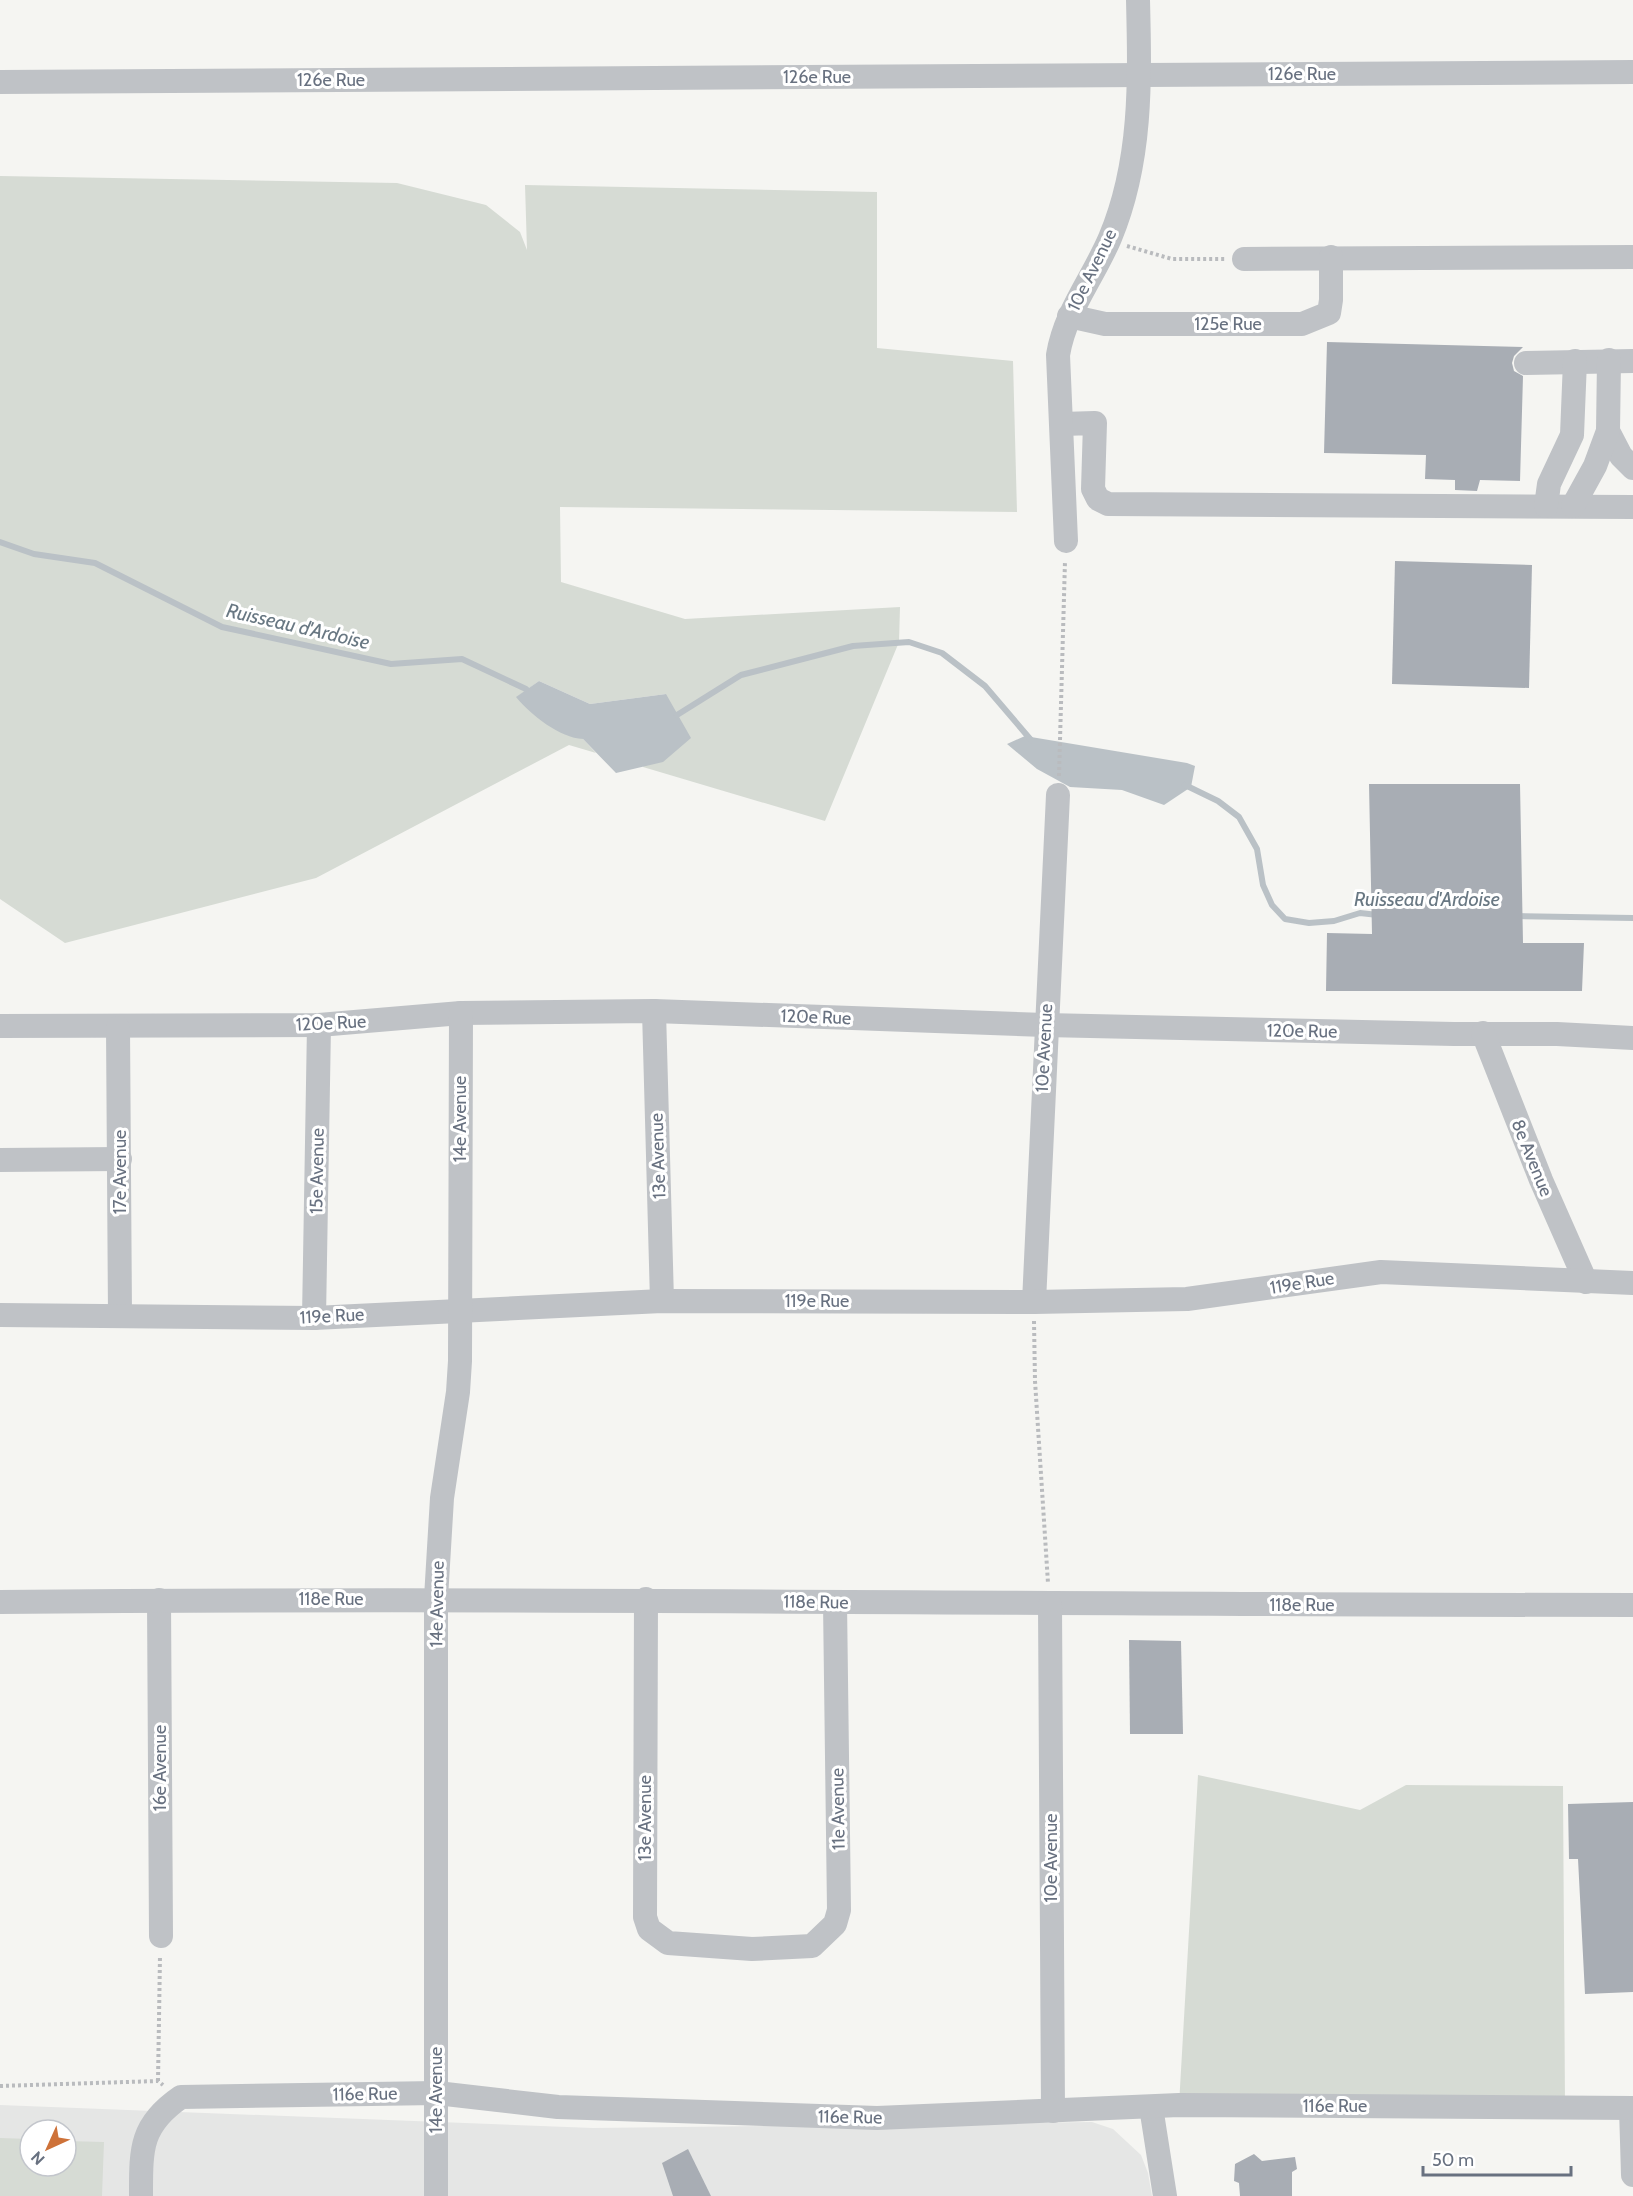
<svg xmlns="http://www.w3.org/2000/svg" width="1633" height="2196" font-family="Cabin,sans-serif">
<rect width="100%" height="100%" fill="#f5f5f2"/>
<path fill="#e5e6e5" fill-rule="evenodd" d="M0,2105L593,2128L1092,2122L1113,2129L1141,2155L1148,2173L1152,2196H0ZM30,2130H66V2166H30Z"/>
<g fill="#d6dbd4">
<path d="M0,176L397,183L486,205L520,232L527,250L525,185L877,192V348L1013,361L1017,512L560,507L561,582L685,619L900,607L899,642L825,821L643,767L666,694L590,704L539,681L517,697L583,739L596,753L569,745L316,878L65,943L0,899Z"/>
<path d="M1198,1775L1360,1810L1406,1785L1563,1786L1565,2107L1179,2105Z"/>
<path d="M0,2138L30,2139V2166H66V2141L104,2142L102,2196H0Z"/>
</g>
<g fill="#bac1c6">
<path d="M539,681L590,704L666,694L691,738L663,762L616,773L583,739C560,738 531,715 516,697Z"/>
<path d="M1025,736L1187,763L1195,766L1191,787L1164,805L1122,790L1070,787L1037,769L1007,744Z"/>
</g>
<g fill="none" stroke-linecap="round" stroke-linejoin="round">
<g stroke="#bac1c6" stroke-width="6">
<path d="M0,542L34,554L95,563L222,627L391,664L462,659L526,689"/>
<path d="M677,715L741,675L853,646L909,642L942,653L985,686L1031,740"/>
<path d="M1185,785L1218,801L1239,817L1257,849L1263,885L1272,905L1285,919L1309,923L1334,921L1360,913L1378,915"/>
<path d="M1514,916L1633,918"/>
</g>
</g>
<g fill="#a8adb4">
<path d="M1327,342L1523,347L1514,356L1512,363L1514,371L1523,376L1520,481L1480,480L1477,491L1455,490V480L1425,479L1426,455L1324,453Z"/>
<path d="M1395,561L1532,565L1529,688L1392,684Z"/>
<path d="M1369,784H1520L1523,943H1584L1582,991H1326L1327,933L1372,934Z"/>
<path d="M1129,1640L1181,1641L1183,1734H1130Z"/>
<path d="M1633,1802V1992L1585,1994L1578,1859H1569L1568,1804Z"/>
<path d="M688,2149L711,2196H673L662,2163Z"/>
<path d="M1254,2154L1262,2161L1295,2157L1297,2169L1292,2172V2196H1240L1239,2183L1234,2181L1235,2164Z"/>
</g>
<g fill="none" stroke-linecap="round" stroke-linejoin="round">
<g stroke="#b9bbbe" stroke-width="4" stroke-dasharray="3 3" stroke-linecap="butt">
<path d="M1127,246L1172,259H1226"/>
<path d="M1059,776L1065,561"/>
<path d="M1034,1321L1035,1381L1048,1583"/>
<path d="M158,2081L160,1956"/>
<path d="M0,2086L158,2081L163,2085"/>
</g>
<g stroke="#bfc2c6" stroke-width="24">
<path d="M0,82L1633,72"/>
<path d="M1244,259L1633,257"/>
<path d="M1069,316L1105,324H1302L1329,313L1331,300V257"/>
<path d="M1526,363L1633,361"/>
<path d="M1062,424L1095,423L1093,489L1098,499L1108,504L1633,507"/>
<path d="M1608,431L1621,456L1633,468"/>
<path d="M1546,506L1549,484L1572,435L1575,361"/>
<path d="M1573,506L1595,466L1608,431L1609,360"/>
<path d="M1066,541L1058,355C1065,312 1093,278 1110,238C1142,162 1140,81 1138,0"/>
<path d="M654,1011L662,1301"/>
<path d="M0,1026L319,1025L461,1013L654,1011L1045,1025L1454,1034H1557L1633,1038"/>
<path d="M118,1028L120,1316"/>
<path d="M1483,1033L1541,1180L1586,1282"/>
<path d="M0,1160L120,1159"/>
<path d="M1034,1302L1058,795"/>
<path d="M0,1315L314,1318L662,1301L1034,1302L1187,1299L1381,1272L1633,1283"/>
<path d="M314,1318L319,1025"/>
<path d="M646,1599L645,1917L649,1929L668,1943L752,1949L812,1946L835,1924L839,1910L835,1602"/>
<path d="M159,1600L161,1936"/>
<path d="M0,1602C544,1597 1089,1605 1633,1605"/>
<path d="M1050,1605L1053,2111"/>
<path d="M1151,2107L1165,2196"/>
<path d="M1631,2108L1633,2175"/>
<path d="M141,2196C141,2149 140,2125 181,2097L437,2093L558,2107L877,2118L1179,2105L1633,2108"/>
<path d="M436,2196V1598L442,1498L458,1392L460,1361L461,1013"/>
</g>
</g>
<g text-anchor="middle" stroke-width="6" stroke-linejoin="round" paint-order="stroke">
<g font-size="18" fill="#687180" stroke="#fff">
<text x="1302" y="80">126e Rue</text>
<text x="817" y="83">126e Rue</text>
<text x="331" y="86">126e Rue</text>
<text transform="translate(1092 270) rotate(-64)" y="6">10e Avenue</text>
<text x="1228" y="330">125e Rue</text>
<text transform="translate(816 1017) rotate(2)" y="6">120e Rue</text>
<text transform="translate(331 1023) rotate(-3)" y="6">120e Rue</text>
<text transform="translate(1302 1031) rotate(1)" y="6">120e Rue</text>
<text transform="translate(1044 1048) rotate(-87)" y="6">10e Avenue</text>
<text transform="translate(460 1119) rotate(-90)" y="6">14e Avenue</text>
<text transform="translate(658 1156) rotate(-92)" y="6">13e Avenue</text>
<text transform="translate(1532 1158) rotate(68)" y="6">8e Avenue</text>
<text transform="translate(317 1171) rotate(-89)" y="6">15e Avenue</text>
<text transform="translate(120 1172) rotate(-90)" y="6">17e Avenue</text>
<text transform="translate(1302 1283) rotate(-9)" y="6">119e Rue</text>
<text x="817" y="1307">119e Rue</text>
<text transform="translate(332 1316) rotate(-3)" y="6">119e Rue</text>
<text x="331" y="1605">118e Rue</text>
<text transform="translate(816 1602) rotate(1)" y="6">118e Rue</text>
<text transform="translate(437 1604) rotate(-89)" y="6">14e Avenue</text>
<text x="1302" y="1611">118e Rue</text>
<text transform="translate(160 1768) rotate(-90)" y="6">16e Avenue</text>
<text transform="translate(838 1809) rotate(-91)" y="6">11e Avenue</text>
<text transform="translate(645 1818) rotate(-90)" y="6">13e Avenue</text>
<text transform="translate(1051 1858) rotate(-90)" y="6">10e Avenue</text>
<text transform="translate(436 2090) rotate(-90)" y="6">14e Avenue</text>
<text transform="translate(365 2094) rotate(-1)" y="6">116e Rue</text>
<text x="1335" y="2112">116e Rue</text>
<text transform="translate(850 2117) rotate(1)" y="6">116e Rue</text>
</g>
<g font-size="20" font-style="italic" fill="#697883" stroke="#fff">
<text transform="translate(298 626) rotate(13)" y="7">Ruisseau d'Ardoise</text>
<text x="1427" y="906">Ruisseau d'Ardoise</text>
</g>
</g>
<g transform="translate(48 2148) rotate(225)"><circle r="28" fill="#ffffff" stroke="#c3c6cc" stroke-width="1.5"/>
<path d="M0-4.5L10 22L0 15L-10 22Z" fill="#ce7239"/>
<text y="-9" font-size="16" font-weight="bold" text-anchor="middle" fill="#687180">N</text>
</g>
<path d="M1423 2166v9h148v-9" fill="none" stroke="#687180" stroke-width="3"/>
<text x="1432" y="2166" font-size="18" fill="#687180" stroke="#ffffff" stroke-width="4.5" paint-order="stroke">50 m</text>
</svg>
